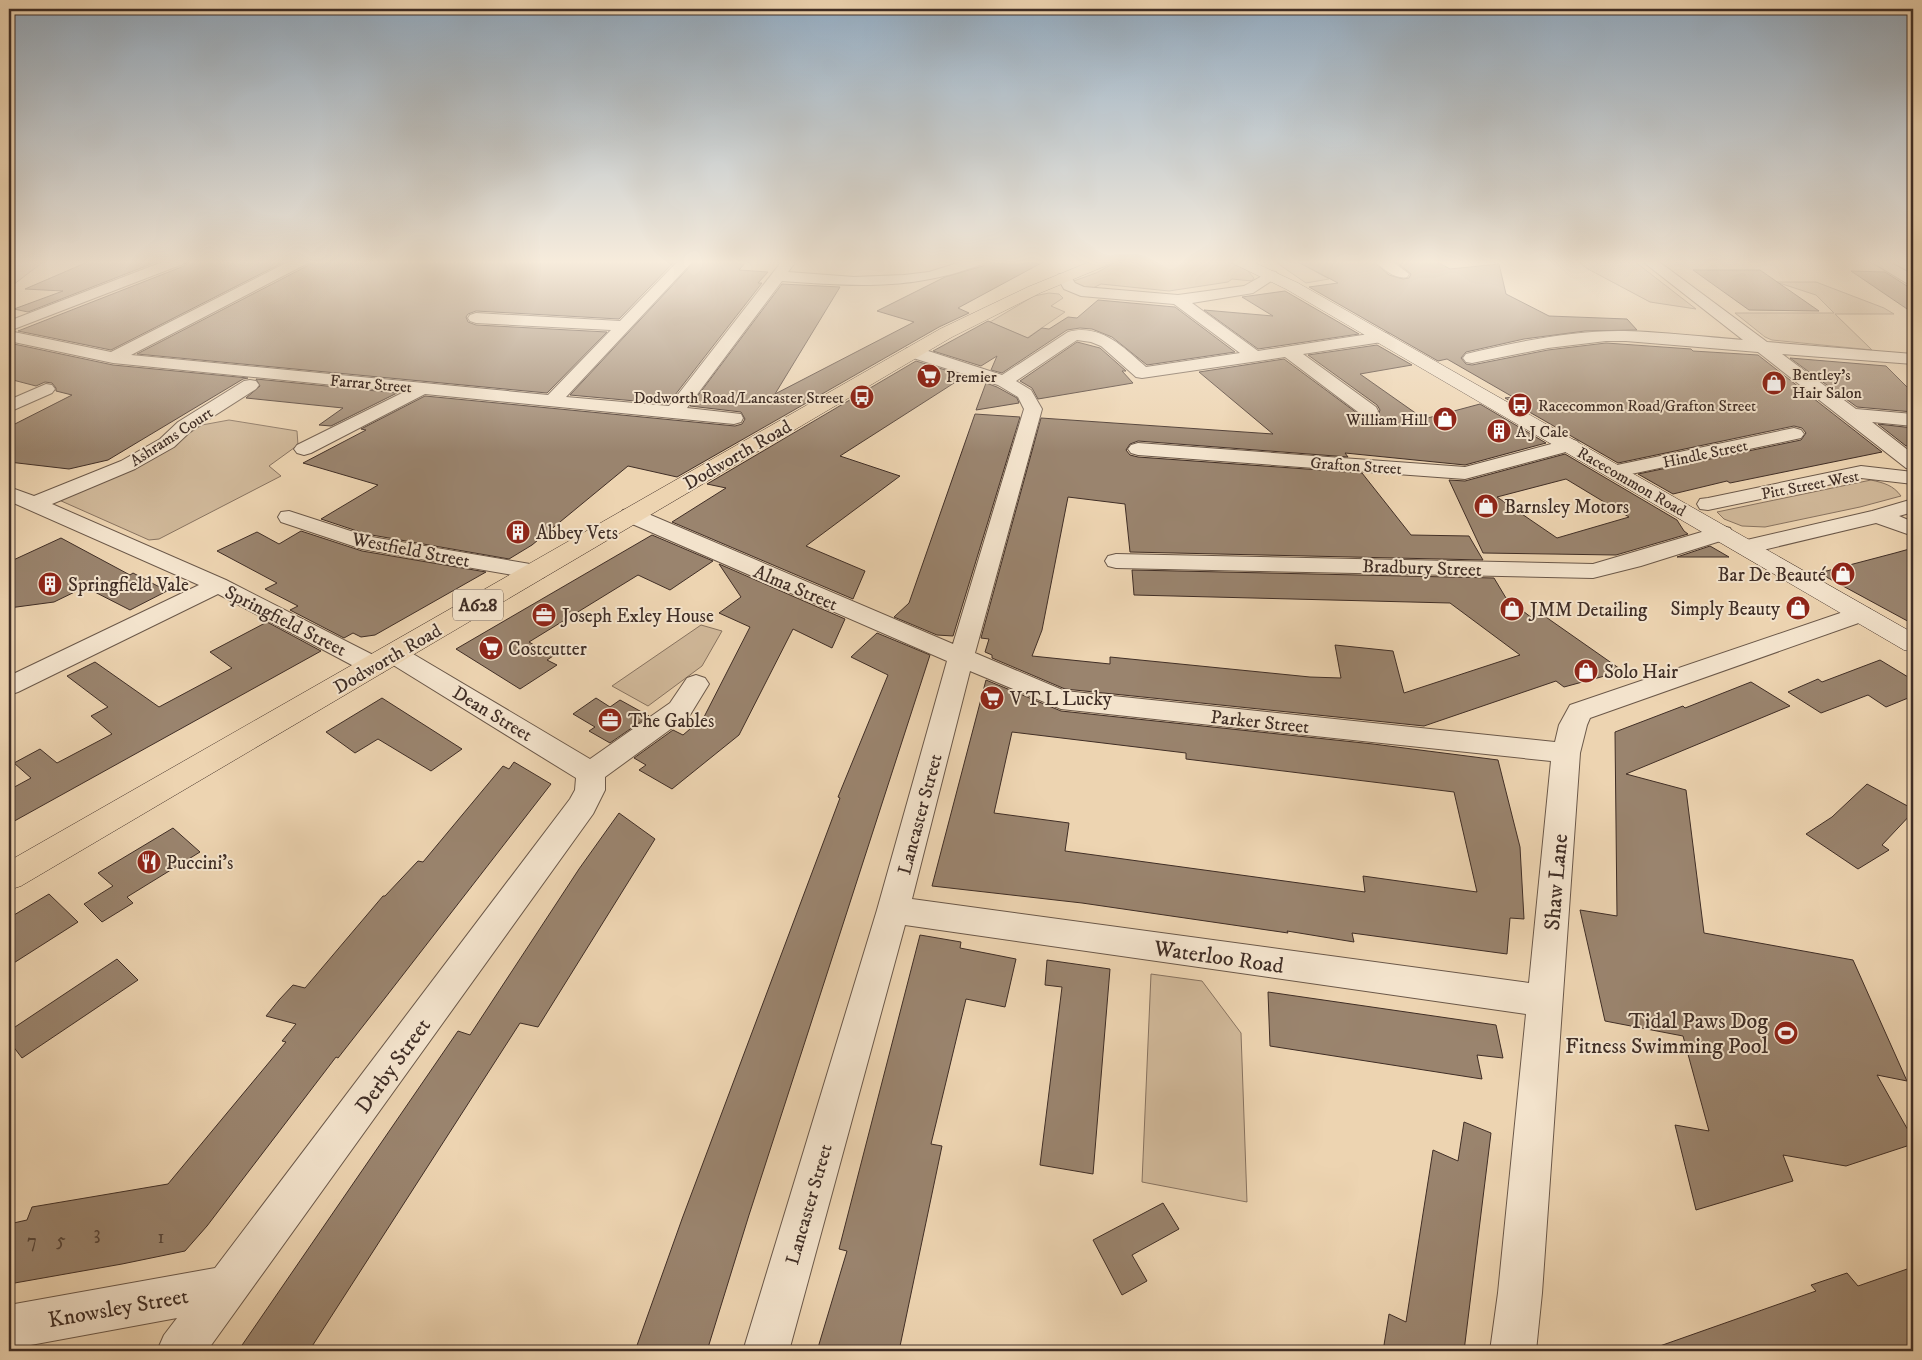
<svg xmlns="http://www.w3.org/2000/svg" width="1922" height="1360" font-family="'IM FELL DW Pica',serif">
<rect width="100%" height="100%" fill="#edd4b1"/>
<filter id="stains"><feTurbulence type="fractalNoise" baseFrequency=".004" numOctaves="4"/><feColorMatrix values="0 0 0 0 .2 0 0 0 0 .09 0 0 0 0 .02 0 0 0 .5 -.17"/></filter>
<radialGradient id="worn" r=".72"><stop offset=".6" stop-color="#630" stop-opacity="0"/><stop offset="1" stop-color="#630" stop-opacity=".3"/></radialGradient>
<g fill="#d0b899" stroke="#887360">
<path d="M13,261H50L43,262L9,288V264Z"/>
<path d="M1118,261H1227L1247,270L1254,278L1252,281L1232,279L1228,282L1169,291L1101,284L1087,291L1071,282L1096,273Z"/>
<path d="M1274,261H1296L1329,279L1306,283Z"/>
<path d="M1577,261H1634L1696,309L1650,302L1588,269Z"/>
<path d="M1776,282H1816L1884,308L1894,314H1835L1872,350L1772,340L1765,337L1735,313H1834L1816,295Z"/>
<path d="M1049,293L1059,294L1063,298L1051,306L1065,312L1027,338L990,322L1034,296Z"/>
<path d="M229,420L297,431L298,445L269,466L281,476L159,539L149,540L59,500L167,448L202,425Z"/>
<path d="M1871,480C1884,483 1893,485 1901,496L1860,507L1765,527L1742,526L1724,519L1717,512Z"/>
<path d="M701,625L722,631L702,666L648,706L612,686Z"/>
<path d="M1151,974L1202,981L1241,1033L1247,1202L1142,1182Z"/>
</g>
<g fill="#9a846e" stroke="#402e26" fill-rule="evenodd">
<path d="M90,261H159L28,312L14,309L63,291L25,289Z"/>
<path d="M187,261H286L111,350L18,331L184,266Z"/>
<path d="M310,261H675L619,319L476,311L468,314L466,317L468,322L476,325L607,332L547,393L137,354L307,266Z"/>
<path d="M695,261H747L739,270L768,272L758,283H762L668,404L570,395Z"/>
<path d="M986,261H1045L958,308L969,313L939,327L677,477L628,466L532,545L509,559L366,534L321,519L378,485L303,463L366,430L361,429L425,396L735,426L742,424L745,419L741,412L690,406L782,284L840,287L775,394L914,322L877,311L945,277L983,266Z"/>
<path d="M1296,261H1373L1389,275L1403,279L1409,278L1411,274L1395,261H1436L1450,269L1499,264L1506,294L1549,316L1627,319L1637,330L1585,331L1524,339L1466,352L1461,358L1466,364L1472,365L1548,350L1606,343L1691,349L1693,351L1758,355L1882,452L1730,483L1727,481L1673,494L1638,474L1801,440L1806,433L1802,428L1794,426L1618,463L1505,398L1513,397L1447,359L1438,361L1309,287L1338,283Z"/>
<path d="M1693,270H1760L1819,311L1749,310Z"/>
<path d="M1851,271L1885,272L1907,286L1913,287V313Z"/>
<path d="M1285,291L1359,334L1258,349L1204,310L1273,316L1242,297Z"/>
<path d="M1098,300L1175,307L1235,352L1147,365L1112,337L1092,329L1080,328L1067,330L1002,373L991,370L997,356L981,366L933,351L988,321L1028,338L1042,328L1049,329L1068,317L1077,318Z"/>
<path d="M1077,342L1100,348L1126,371H1122L1133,383L1038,399L1032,388L1020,381Z"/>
<path d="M9,343L113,365L248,378L243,379L108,460L69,469L9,462V427L72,395L56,391V388L52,383L45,382L36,386L9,379Z"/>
<path d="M1377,345L1412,365L1360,374L1424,419L1480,404L1546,443L1465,465L1345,453L1348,457L1138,441L1130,444L1126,450L1130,455L1138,457L1362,473L1411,535L1469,536L1483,560L1130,552L1125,504L1068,497L1042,630L1032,656L1110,664V657L1310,677L1341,678L1335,645L1393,651L1404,693L1520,655L1450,603L1134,595L1132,570L1494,578L1506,598L1532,618L1543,615L1623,671L1564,687L1556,681L1424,726L1065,689L992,658V655L985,652L989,639L981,638L1041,418L1273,434L1199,372L1284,359L1361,416L1370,419L1378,416L1380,410L1377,405L1308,355Z"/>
<path d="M1790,358L1886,366L1913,393V412L1857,407Z"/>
<path d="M916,361L965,376L840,456L900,476L806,546L865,571L853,599L672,522L726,488L707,484Z"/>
<path d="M256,379L397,393L331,426L319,425L343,408L246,398L260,386Z"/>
<path d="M986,383L997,387L1017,398L1019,403L976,410Z"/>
<path d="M975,414L1020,417L953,636L937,635L894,617L909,603Z"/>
<path d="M1878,424L1913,428V445L1906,446Z"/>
<path d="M1565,454L1677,520L1684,531L1688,534L1616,555L1483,553L1449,480L1465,481ZM1566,479L1629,517L1557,538L1497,497Z"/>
<path d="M301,531L362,551L486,572L375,635L361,637L353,633L344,638L290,610L298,606L265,589L277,583L217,551L257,532L279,544Z"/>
<path d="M652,535L713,561L670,590L638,575L529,642L553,656L547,660L557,665L520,689L456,649Z"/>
<path d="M61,538L130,575L133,573L167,591L130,610L85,587L54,602L9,608V562Z"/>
<path d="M1710,546L1729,557H1677Z"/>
<path d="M1913,548V624L1819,573L1895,553Z"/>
<path d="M719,564L845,619L832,648L793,629L739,735L672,789L639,770L646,765L634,758L673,730L683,735L704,717L750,627L719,613L741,597Z"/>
<path d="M267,622L321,651L9,824V790L31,778L14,763L40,749L57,763L112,734L91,716L108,707L67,676L95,662L159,707L232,668L210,652Z"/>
<path d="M877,633L930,655L749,1215L707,1351H635L682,1219L840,798L838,797L888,675L851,657Z"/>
<path d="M1880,660L1913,680V696L1886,707L1868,695L1821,713L1788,692L1818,679L1822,682Z"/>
<path d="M986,680L1061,711L1373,744L1498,760L1520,847L1524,919L1510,918L1507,954L1352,933L1354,942L1287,931L1288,933L1082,903L932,886ZM1012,732L1186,753V759L1454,792L1477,892L1363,876L1365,892L1065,851L1069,823L994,813Z"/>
<path d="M1751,682L1790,706L1626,774L1686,790L1704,933L1853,960L1907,1081L1877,1075L1913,1139V1144L1846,1166L1783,1155L1793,1181L1696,1210L1675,1125L1709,1131L1683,1036L1605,1021L1580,910L1617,916L1615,732L1683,706L1685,708Z"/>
<path d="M382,698L462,749L431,771L378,739L355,753L326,732Z"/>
<path d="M596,698L610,707L620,700L649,716L610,743L589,731L595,727L573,714Z"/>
<path d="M514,762L551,784L385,998L338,1058L336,1057L207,1226L185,1251L122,1264L9,1284V1224L27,1220L32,1207L168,1184L286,1042L282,1041L296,1024L266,1016L279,1000L293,985L305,988L383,896H385L418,861L423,862L503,766L509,769Z"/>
<path d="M1867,784L1913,809V812L1882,845L1889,850L1858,869L1806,834L1832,817Z"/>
<path d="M619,813L655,839L538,1027L520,1023L309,1351H238L458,1031L470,1035L579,869Z"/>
<path d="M173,828L200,852L127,897L133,903L102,922L84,904L113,886L98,873Z"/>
<path d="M49,894L78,922L9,966V918Z"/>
<path d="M920,935L961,942L960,948L1016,959L1005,1007L966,999L931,1144L942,1146L899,1351H817L847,1251L839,1249Z"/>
<path d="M117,959L138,980L22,1058L9,1041V1031Z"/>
<path d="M1047,960L1110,969L1093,1174L1040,1165L1062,987L1045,985Z"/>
<path d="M1268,992L1496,1025L1503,1058L1477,1055L1482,1079L1270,1046Z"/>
<path d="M1464,1122L1491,1133L1464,1351H1397L1384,1345L1389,1314L1406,1322L1433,1150L1458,1161Z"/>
<path d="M1163,1203L1179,1229L1132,1255L1147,1281L1122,1295L1093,1240Z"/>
<path d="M1913,1267V1351H1658L1657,1347L1816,1291L1811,1285L1847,1273L1858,1286Z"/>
</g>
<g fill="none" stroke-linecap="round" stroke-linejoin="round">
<defs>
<g id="street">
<path d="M165,261H185L183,264L9,331V321Z"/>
<path d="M290,261H308L306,264L131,355L548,395L611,330L476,323L470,321L468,318L470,315L476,313L620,321L678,261H693L566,397L669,406L782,261H792L794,264L788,272L854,277L904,275L929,272L964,261H984L982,264C913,291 854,286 782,281L687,408L741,414L743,418L741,422L734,424L425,394L311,453L304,455L297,453L294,449L297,445L404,392L113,363L9,341V331L111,352Z"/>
<path d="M1375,261H1392L1409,274L1407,277C1397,280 1382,269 1375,261Z"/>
<path d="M1642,261H1658L1767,342L1913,354V364L1782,354L1856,409L1913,414V426L1872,422L1913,454V470L1906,468L1758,352L1626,341H1606L1548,348L1472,363L1466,362L1463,358L1466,354C1517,342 1572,330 1625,331C1664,332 1704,337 1743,340Z"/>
<path d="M1870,261H1888L1913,275V285L1908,284Z"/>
<path d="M1271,271L1276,272L1278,275L1276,278L1253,293L1192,303L1258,351L1382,332L1388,334L1390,337L1388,340L1382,342L1303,354L1376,407L1378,411L1376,415L1369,417L1362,415L1285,357L1142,378L1136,377L1101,346L1091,342L1077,340L1016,381L1031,390L1042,409L975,653L1065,691L1555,742L1559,725L1570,705L1852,609L1861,607L1870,609L1873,614L1870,619L1590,718L1587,725L1580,753L1542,1293L1536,1351H1490L1498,1293L1526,1014L905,925L789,1351H743L877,910L947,661L623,520L620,515L623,510L631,509L639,510L953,644L1024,409L1018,397L998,385L907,356L905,352L907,348H919L1002,375L1068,332C1101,323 1124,348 1146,367L1240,353L1174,304L1081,296L1064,289L1057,277L1059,274H1069L1075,283L1084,287L1178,295L1244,286ZM970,671L1061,709L1551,761L1529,983L912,899Z"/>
<path d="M250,380L256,381L259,385L256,389L192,430L174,447L135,469L52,504L226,580L383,660L387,666L383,672L374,674L365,672L218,594L18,692L9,695V676L199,585L9,501V487L34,496L121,461L160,439L178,422L244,381Z"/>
<path d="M46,384L52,385L55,389L52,393L9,412V400Z"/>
<path d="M1794,428L1801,430L1804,434L1801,438L1617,477L1610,475L1607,471L1610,467L1617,465Z"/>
<path d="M1570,439L1577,441L1580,445L1577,449L1465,479L1138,455L1131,453L1128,449L1131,445L1138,443L1465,467Z"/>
<path d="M1861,466L1913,472V484L1861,478L1708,510L1700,509L1697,504L1700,499L1708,498Z"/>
<path d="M1913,499V512L1899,516L1913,522V536L1876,523L1746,554L1738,552L1735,547L1738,542L1872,511Z"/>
<path d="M289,511L366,536L536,565L544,567L548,572L544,577L536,579L362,549L281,522L278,517L281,512Z"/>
<path d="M1722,526L1730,528L1733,533L1730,538L1641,566L1593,578L1116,568L1108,566L1105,561L1108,556L1116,554L1593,564Z"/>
<path d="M394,646L403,648L590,759L670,703L687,678L696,675L705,678L709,684L690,715L605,777V790L593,814L207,1351H157L164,1335L177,1318L9,1349V1305L215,1268L570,799L575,790L576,778L385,660L381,654L385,648Z"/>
</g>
<path id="secondary" d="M1232,261H1251L1298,283L1913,633V652L1904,650L1286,289L1234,264Z"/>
<path id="highway" d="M1092,261H1112L1110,264L1040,293L952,337L21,886L9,890V861L940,329L1028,287Z"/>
</defs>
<use href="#street" stroke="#6b5849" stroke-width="2"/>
<use href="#secondary" stroke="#402e26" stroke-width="1"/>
<use href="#highway" stroke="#402e26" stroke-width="1"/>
<use href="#street" fill="#f3e3cc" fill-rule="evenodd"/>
<use href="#secondary" fill="#f3e3cc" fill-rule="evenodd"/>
<use href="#highway" fill="#edd4b1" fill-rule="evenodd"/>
</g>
<linearGradient id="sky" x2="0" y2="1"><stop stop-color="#92aabf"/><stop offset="0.58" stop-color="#f7ecdc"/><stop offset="1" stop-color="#f7ecdc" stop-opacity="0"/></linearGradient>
<rect width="1922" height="452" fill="url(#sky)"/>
<defs>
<symbol id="supermarket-disc" viewBox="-11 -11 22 22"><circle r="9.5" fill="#8f2418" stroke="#f3e3cc"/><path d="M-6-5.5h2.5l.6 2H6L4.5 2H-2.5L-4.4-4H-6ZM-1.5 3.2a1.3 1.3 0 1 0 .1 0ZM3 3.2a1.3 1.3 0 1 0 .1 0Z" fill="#fff"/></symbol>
<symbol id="shop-disc" viewBox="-11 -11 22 22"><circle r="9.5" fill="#8f2418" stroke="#f3e3cc"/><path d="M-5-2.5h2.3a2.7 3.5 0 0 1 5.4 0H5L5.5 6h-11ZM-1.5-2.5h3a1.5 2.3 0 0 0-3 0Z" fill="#fff"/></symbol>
<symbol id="bus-disc" viewBox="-11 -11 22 22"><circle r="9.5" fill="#8f2418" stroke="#f3e3cc"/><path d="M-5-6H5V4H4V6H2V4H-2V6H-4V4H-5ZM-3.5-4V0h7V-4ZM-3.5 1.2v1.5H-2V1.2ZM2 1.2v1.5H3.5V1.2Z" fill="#fff"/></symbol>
<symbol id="building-disc" viewBox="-11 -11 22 22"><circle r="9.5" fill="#8f2418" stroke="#f3e3cc"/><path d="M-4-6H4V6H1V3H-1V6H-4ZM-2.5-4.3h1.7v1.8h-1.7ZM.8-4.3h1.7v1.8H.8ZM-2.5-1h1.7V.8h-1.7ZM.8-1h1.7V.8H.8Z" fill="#fff"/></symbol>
<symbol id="office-disc" viewBox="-11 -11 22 22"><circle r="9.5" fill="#8f2418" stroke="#f3e3cc"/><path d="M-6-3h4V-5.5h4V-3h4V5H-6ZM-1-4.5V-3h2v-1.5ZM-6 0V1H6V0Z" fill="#fff"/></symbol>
<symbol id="restaurant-disc" viewBox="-11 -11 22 22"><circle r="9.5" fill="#8f2418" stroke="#f3e3cc"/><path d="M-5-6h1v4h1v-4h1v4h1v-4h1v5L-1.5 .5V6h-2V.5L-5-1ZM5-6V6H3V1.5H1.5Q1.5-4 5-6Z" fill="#fff"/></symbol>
<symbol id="stadium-disc" viewBox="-11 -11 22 22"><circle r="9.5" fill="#8f2418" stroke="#f3e3cc"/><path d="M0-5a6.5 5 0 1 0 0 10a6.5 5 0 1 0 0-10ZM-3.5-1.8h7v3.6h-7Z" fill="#fff"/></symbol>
</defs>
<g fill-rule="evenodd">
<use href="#supermarket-disc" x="915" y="362" width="28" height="28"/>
<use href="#shop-disc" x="1760" y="369" width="28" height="28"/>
<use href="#bus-disc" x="848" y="383" width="28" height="28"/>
<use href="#bus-disc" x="1506" y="391" width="28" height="28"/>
<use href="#shop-disc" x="1431" y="405" width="28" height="28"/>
<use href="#building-disc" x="1485" y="417" width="28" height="28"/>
<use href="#shop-disc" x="1472" y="492" width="28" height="28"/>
<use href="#building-disc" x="504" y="518" width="28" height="28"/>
<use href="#shop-disc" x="1829" y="560" width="28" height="28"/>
<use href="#building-disc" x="36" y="570" width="28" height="28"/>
<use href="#shop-disc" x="1784" y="594" width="28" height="28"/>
<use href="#shop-disc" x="1498" y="595" width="28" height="28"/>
<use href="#office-disc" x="530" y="601" width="28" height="28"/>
<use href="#supermarket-disc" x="477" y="634" width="28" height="28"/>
<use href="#shop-disc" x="1572" y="657" width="28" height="28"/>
<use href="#supermarket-disc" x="978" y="684" width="28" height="28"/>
<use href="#office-disc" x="596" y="706" width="28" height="28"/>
<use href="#restaurant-disc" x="135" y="848" width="28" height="28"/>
<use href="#stadium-disc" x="1772" y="1019" width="28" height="28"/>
</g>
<g text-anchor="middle" stroke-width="4" stroke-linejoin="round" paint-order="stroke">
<g font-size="16" fill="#402e26" stroke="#f3e3cc" text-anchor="start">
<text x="1792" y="380">Bentley's<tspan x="1792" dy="18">Hair Salon</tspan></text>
<text x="946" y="382">Premier</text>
<text x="844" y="403" text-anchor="end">Dodworth Road/Lancaster Street</text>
<text x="1538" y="411">Racecommon Road/Grafton Street</text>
<text x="1428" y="425" text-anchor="end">William Hill</text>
<text x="1516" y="437">A J Cale</text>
</g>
<g font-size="16" fill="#402e26" stroke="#f3e3cc">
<text transform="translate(371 383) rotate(5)" y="6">Farrar Street</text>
<text transform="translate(171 436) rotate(-33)" y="6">Ashrams Court</text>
<text transform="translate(1705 453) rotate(-12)" y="6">Hindle Street</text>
<text transform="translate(1356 465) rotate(4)" y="6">Grafton Street</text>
<text transform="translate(1632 481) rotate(30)" y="6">Racecommon Road</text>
<text transform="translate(1810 484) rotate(-11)" y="6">Pitt Street West</text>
</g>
<rect fill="#f3e3cc" stroke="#766458" stroke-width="1" x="453" y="589.5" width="50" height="31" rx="4"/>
<g font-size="18" font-weight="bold" fill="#402e26">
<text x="478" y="611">A628</text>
</g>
<g font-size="19" fill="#402e26" stroke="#f3e3cc">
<text transform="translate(737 454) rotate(-30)" y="7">Dodworth Road</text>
<text transform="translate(411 549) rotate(11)" y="7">Westfield Street</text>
<text transform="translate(1422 567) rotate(2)" y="7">Bradbury Street</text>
<text transform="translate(796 587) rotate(23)" y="7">Alma Street</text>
<text transform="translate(286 620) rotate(27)" y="7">Springfield Street</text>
<text transform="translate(387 658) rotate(-30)" y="7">Dodworth Road</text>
<text transform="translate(493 713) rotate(31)" y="7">Dean Street</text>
<text transform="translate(1260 721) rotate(6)" y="7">Parker Street</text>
<text transform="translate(919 814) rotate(-75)" y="7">Lancaster Street</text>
<text transform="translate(808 1204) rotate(-74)" y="7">Lancaster Street</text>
</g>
<g font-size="19" fill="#402e26" stroke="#f3e3cc" text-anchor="start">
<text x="1504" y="513">Barnsley Motors</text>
<text x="536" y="539">Abbey Vets</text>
<text x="1826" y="581" text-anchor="end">Bar De Beauté</text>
<text x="68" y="591">Springfield Vale</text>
<text x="1780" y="615" text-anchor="end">Simply Beauty</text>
<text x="1530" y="616">JMM Detailing</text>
<text x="562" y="622">Joseph Exley House</text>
<text x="508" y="655">Costcutter</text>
<text x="1604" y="678">Solo Hair</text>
<text x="1010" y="705">V T L Lucky</text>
<text x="628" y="727">The Gables</text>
<text x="166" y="869">Puccini's</text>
</g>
<g font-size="19" fill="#564438">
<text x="97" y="1239">3</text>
<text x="161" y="1243">1</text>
<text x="61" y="1246">5</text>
<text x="32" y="1247">7</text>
</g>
<g font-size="22" fill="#402e26" stroke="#f3e3cc">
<text transform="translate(1555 882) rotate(-85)" y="8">Shaw Lane</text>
<text transform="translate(1219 956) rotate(8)" y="8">Waterloo Road</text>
<text transform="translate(392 1065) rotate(-54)" y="8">Derby Street</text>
<text transform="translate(118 1307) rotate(-10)" y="8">Knowsley Street</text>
</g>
<g font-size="22" fill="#402e26" stroke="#f3e3cc" text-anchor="end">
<text x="1768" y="1028">Tidal Paws Dog<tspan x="1768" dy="25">Fitness Swimming Pool</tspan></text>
</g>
</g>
<rect width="1922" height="1360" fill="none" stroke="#edd4b1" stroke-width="30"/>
<rect x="10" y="10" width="1902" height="1340" fill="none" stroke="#402e26" stroke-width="2.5"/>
<rect x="15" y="15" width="1892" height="1330" fill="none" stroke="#402e26"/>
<rect width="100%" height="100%" filter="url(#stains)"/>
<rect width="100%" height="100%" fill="url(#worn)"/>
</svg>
